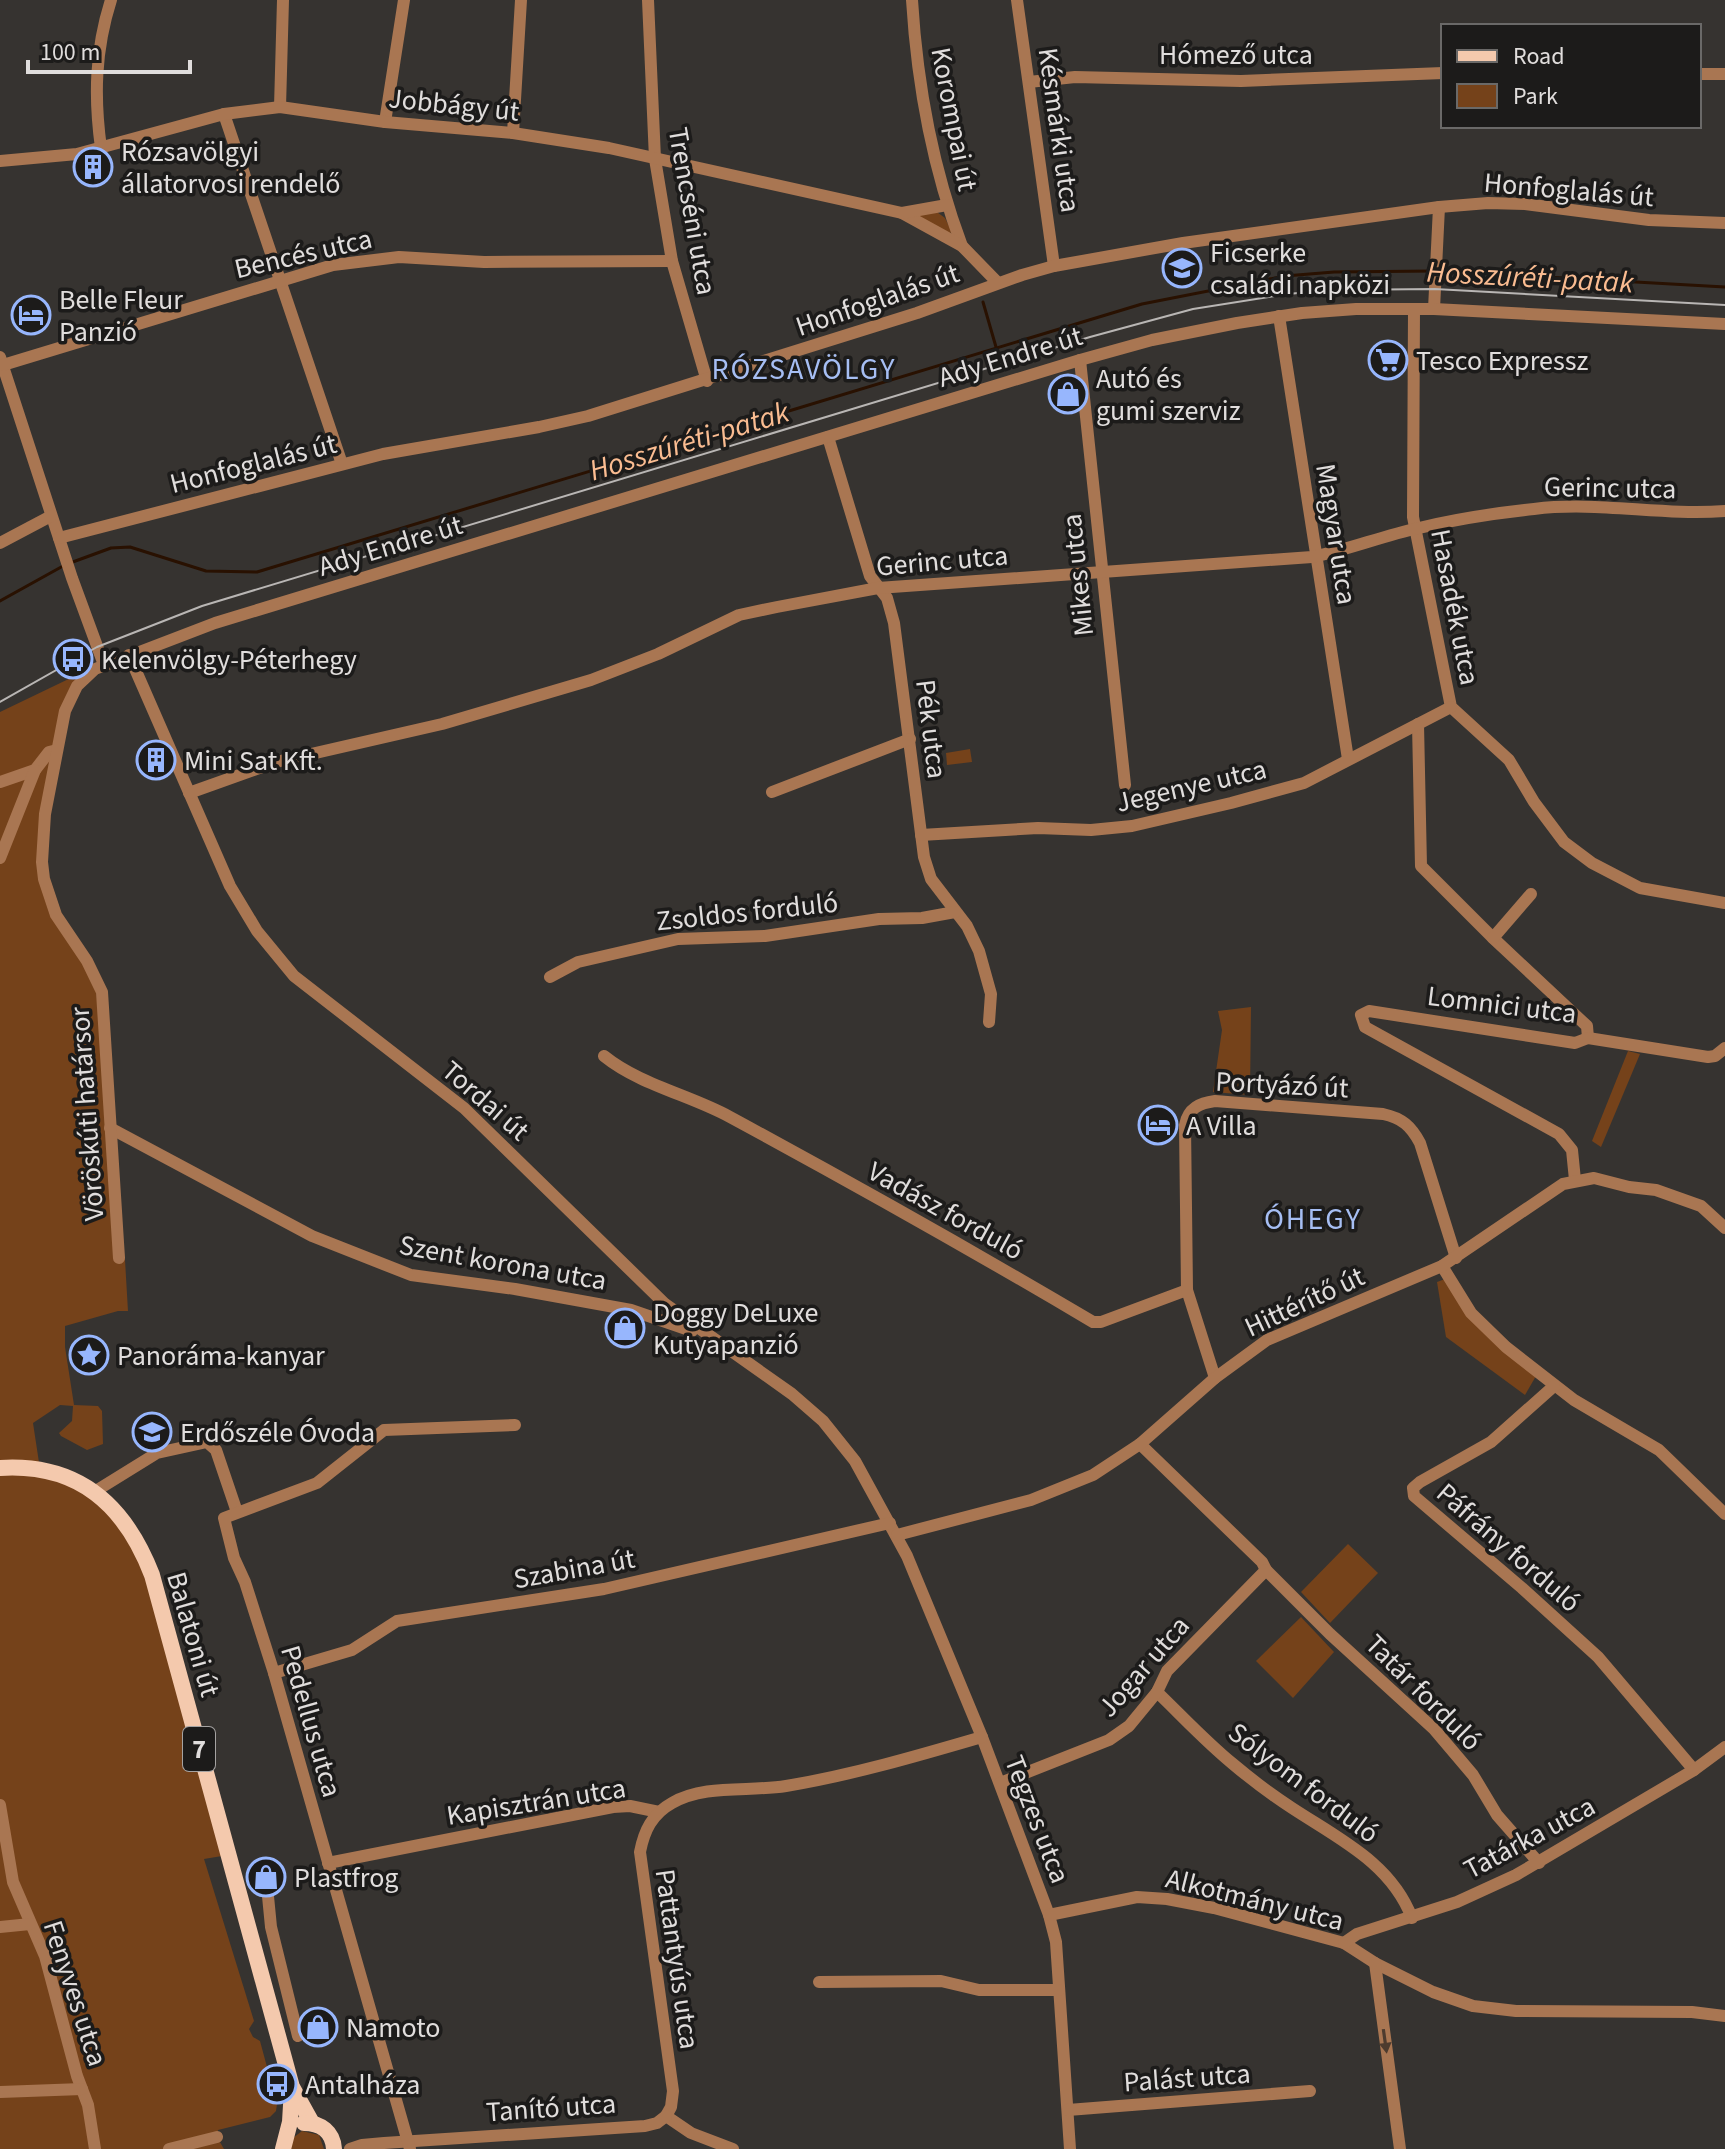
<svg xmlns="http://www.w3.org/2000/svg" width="1725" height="2149" font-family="'Source Sans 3',sans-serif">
<rect width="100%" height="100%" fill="#363330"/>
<g fill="#75421a">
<path d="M937,212L945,218L952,232L948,234L919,218L920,214Z"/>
<path d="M79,674L82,679L69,698L45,814L46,890L95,975L108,1129L125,1260L128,1311H118L65,1326V1347L74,1405L98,1406L102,1411L103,1444L87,1450L61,1436L59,1433L72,1421L73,1406L60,1405L33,1423L40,1469L80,1482L141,1546L228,1855L204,1859L254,2021L249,2029L253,2037L260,2041L277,2104L276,2111L270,2117L218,2130L217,2137L224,2149H0V712Z"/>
<path d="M970,749L972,762L947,765L946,753Z"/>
<path d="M1251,1007L1250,1095L1213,1092L1222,1030L1218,1011Z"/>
<path d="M1628,1051L1640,1054L1601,1147L1592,1141Z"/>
<path d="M1445,1279L1536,1376L1525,1395L1446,1337L1437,1282Z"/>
<path d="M1348,1544L1378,1573L1330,1623L1301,1592Z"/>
<path d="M1301,1617L1334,1652L1293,1698L1256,1661Z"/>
<path d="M302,2131L319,2135L324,2149H290L293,2138Z"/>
</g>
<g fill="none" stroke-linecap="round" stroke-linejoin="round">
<g stroke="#291101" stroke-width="3">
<path d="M1441,271L1725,287"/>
<path d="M983,302L996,347"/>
<path d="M70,563L111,548L130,547L206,571L257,572L1142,304L1285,276L1334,272L1433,271"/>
<path d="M0,601L63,566"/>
</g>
<g stroke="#a97652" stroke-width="12">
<path d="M648,0L655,159L672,261L707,381"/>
<path d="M912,0C917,82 933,169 962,246"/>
<path d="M1017,0L1054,266"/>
<path d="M1699,74H1725"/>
<path d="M1029,82L1075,77L1241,81L1443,73"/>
<path d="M280,107L283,0"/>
<path d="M224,114L342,464"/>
<path d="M385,122L404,0"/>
<path d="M513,133L521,0"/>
<path d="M101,148C94,97 95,50 111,0"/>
<path d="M0,161L77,154L224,114L280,107L385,122L513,133L609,148L902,213L962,246L998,283"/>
<path d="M902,213L947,205"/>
<path d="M1414,309L1413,517L1451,707L1509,760L1534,802L1564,842L1592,863L1640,888L1725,903"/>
<path d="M1434,309L1439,207"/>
<path d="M1279,316L1348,759"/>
<path d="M0,357L72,578L104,665"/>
<path d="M1080,360L1125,785"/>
<path d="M3,365L333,265L399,257L484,262L672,261"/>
<path d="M828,437L870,576L887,598L894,623L924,857L931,879L967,926L979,951L991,994L989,1022"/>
<path d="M59,538L383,454L539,427L588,416L917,313L1022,275L1054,266L1183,243L1439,207L1488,203L1525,204L1649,220L1725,223"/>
<path d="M0,543L51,516"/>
<path d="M129,655L230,886L257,931L294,976L464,1108L665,1304L792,1394L823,1421L855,1461L907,1556L982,1737L1049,1915L1056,1942L1070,2149"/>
<path d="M1418,724L1421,866L1493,938L1587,1026L1588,1038"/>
<path d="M0,782L35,770L49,752L57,750"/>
<path d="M772,792L910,739"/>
<path d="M189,793L276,762L442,724L591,680L658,654L739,615L777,607L878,588L1312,557C1348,550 1382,536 1419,528C1456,519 1496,513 1534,509C1598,501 1661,516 1725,511"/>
<path d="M921,835L1038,828L1091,830L1132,826L1231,803L1304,783L1451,707"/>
<path d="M0,858L35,770"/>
<path d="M1493,938L1531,894"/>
<path d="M550,977L578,962L678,939L765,936L879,919L922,918L955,912"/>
<path d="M1588,1038L1708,1057L1715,1056L1725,1048"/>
<path d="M604,1056C640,1085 690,1095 730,1117C852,1183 973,1251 1093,1322H1101L1187,1290"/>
<path d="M110,1128L312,1236L411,1275L515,1289L631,1310L692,1331"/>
<path d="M1575,1180L1572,1150L1559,1134L1365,1027L1361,1015L1369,1011L1575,1043L1588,1038"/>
<path d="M119,1258L102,992L87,961L56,915L44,879L42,862L45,814L65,711L77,686L95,669L215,623L1080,360L1152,340L1237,323L1302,313L1356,309H1434L1725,324"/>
<path d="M1442,1266L1471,1313L1506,1347L1574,1400L1659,1450L1725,1514"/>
<path d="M1215,1378L1187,1290L1185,1125C1188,1108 1200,1103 1215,1101L1383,1114C1402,1118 1411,1126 1420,1143L1456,1258"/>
<path d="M1554,1386L1491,1442L1420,1482L1413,1488L1414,1496L1522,1588L1598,1657L1694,1770"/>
<path d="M1140,1444L1262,1562L1266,1570"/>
<path d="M94,1492L157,1453L207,1442L216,1450L237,1512"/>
<path d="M897,1535L1031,1500L1093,1475L1140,1444L1215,1378L1267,1340L1442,1266L1563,1184L1594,1178L1629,1187L1656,1190L1701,1206L1725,1228"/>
<path d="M274,1673L352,1650L397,1621L604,1589L890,1523"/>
<path d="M1157,1692C1182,1716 1206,1742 1233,1764C1252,1780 1272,1795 1292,1808C1339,1839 1391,1863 1412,1918"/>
<path d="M1000,1783L1109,1740L1129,1726L1157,1692L1167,1671L1266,1570L1330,1634L1434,1729L1473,1775L1497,1815L1539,1863"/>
<path d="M0,1805L13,1882L45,1956L77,2076L88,2105L95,2149"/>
<path d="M328,1863L613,1807L630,1806L659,1812"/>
<path d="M267,1886L271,1927L298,2036"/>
<path d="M1049,1915L1137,1897L1167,1899L1214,1908L1344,1943L1375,1963L1433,1992L1473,2006L1516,2011L1692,2012L1725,2016"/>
<path d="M0,1927L30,1924"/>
<path d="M1344,1943L1357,1934L1457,1902L1516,1875L1694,1770L1725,1747"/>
<path d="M1375,1963L1400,2149"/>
<path d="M819,1982L941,1981L979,1990H1059"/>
<path d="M0,2092L82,2089"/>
<path d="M1068,2110L1310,2091"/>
<path d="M666,2116L671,2107L673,2091L640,1852C644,1831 652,1814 672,1803C705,1784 748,1792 786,1786C852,1775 917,1756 982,1737"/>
<path d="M666,2116L691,2133L733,2149"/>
<path d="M169,2149L217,2137"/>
<path d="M350,2149L362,2145L384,2143L645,2126L657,2123L666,2116"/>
<path d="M410,2149L274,1673L245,1582L234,1558L224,1518L317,1483L384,1430L515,1425"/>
</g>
<g stroke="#f4c9ad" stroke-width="16">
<path d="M0,1468C79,1463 125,1505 152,1575L292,2087L312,2123"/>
<path d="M304,2123C321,2123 333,2132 334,2149"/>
<path d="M283,2149L290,2122L292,2088"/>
</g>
<path stroke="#b9b6b4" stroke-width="2" d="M0,702L97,647L202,606L1090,337L1193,309L1288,294L1329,290L1435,289L1725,305"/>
</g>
<defs><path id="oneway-solid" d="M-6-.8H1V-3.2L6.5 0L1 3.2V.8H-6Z" transform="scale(2)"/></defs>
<use fill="#4d3b2e" href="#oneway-solid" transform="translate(1385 2041) rotate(82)"/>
<defs>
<symbol id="building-ring" viewBox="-11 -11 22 22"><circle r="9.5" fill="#1c1b1a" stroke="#97b6fd" stroke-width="1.5"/><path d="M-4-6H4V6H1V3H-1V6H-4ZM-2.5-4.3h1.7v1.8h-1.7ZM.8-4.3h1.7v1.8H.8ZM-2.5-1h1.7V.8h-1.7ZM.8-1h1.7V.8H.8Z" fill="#97b6fd"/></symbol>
<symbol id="school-ring" viewBox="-11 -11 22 22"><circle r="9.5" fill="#1c1b1a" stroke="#97b6fd" stroke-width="1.5"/><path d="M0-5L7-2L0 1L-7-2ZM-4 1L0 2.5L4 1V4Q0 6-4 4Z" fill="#97b6fd"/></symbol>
<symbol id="hotel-ring" viewBox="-11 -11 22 22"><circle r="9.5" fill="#1c1b1a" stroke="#97b6fd" stroke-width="1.5"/><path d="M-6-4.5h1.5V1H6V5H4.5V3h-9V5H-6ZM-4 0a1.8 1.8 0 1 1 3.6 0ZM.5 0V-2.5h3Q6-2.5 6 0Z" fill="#97b6fd"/></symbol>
<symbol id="supermarket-ring" viewBox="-11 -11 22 22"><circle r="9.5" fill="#1c1b1a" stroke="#97b6fd" stroke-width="1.5"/><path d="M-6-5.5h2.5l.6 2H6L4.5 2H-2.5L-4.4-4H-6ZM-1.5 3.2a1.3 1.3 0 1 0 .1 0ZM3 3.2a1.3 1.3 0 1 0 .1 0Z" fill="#97b6fd"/></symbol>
<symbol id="shop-ring" viewBox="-11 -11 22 22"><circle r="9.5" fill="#1c1b1a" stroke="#97b6fd" stroke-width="1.5"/><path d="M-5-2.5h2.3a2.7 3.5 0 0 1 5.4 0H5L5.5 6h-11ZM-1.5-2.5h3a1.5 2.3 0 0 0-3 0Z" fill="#97b6fd"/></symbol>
<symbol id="bus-ring" viewBox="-11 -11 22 22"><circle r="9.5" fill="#1c1b1a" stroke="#97b6fd" stroke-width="1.5"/><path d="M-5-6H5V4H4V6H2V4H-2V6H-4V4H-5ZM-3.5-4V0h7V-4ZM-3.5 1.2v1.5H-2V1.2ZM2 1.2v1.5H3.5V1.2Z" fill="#97b6fd"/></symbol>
<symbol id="sight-ring" viewBox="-11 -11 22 22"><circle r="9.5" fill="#1c1b1a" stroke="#97b6fd" stroke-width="1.5"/><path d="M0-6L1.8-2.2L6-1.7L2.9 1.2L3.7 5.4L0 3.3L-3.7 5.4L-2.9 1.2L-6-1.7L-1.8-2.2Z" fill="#97b6fd"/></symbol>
</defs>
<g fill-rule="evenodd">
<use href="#building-ring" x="71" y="145" width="44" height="44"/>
<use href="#school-ring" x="1160" y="246" width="44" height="44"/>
<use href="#hotel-ring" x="9" y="293" width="44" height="44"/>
<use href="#supermarket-ring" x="1366" y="338" width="44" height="44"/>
<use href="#shop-ring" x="1046" y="372" width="44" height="44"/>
<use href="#bus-ring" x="51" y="637" width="44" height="44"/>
<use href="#building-ring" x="134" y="738" width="44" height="44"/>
<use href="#hotel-ring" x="1136" y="1103" width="44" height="44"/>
<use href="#shop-ring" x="603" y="1306" width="44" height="44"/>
<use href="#sight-ring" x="67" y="1333" width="44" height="44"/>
<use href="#school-ring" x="130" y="1410" width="44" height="44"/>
<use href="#shop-ring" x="244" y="1855" width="44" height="44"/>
<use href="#shop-ring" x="296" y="2005" width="44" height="44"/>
<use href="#bus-ring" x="255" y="2062" width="44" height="44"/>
</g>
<g text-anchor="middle" stroke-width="7" stroke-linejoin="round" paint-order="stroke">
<rect fill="#1c1b1a" stroke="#a5a3a2" stroke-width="2" x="183" y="1727" width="32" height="44" rx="6"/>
<g font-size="26" font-weight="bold" fill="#e0dddc">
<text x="199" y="1758">7</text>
</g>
<g font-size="28" fill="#e0dddc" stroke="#1c1b1a">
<text x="1236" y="64">Hómező utca</text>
<text transform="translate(454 104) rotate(6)" y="10">Jobbágy út</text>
<text transform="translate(955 119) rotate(79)" y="10">Korompai út</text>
<text transform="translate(1060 130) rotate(82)" y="10">Késmárki utca</text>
<text transform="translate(1569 189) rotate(5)" y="10">Honfoglalás út</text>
<text transform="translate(693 211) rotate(80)" y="10">Trencséni utca</text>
<text transform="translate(303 253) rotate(-13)" y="10">Bencés utca</text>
<text transform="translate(877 299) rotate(-19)" y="10">Honfoglalás út</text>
<text transform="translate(1010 356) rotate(-17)" y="10">Ady Endre út</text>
<text transform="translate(253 463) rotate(-14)" y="10">Honfoglalás út</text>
<text transform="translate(1610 487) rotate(1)" y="10">Gerinc utca</text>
<text transform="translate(1337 534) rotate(81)" y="10">Magyar utca</text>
<text transform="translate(390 545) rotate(-17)" y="10">Ady Endre út</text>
<text transform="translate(942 560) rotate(-5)" y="10">Gerinc utca</text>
<text transform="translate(1077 575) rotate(-96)" y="10">Mikes utca</text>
<text transform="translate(1456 607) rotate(79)" y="10">Hasadék utca</text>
<text transform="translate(932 729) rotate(83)" y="10">Pék utca</text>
<text transform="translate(1191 785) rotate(-13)" y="10">Jegenye utca</text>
<text transform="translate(747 911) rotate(-6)" y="10">Zsoldos forduló</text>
<text transform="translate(1502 1004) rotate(7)" y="10">Lomnici utca</text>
<text transform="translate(1282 1084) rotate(3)" y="10">Portyázó út</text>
<text transform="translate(486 1100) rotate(41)" y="10">Tordai út</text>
<text transform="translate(86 1114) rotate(-94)" y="10">Vöröskúti határsor</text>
<text transform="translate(946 1210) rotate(29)" y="10">Vadász forduló</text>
<text transform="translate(503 1262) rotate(10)" y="10">Szent korona utca</text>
<text transform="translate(1304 1301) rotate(-25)" y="10">Hittérítő út</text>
<text transform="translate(1509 1547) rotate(41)" y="10">Páfrány forduló</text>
<text transform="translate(574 1568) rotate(-10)" y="10">Szabina út</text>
<text transform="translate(194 1634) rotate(74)" y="10">Balatoni út</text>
<text transform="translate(1143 1666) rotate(-49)" y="10">Jogar utca</text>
<text transform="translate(1424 1692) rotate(45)" y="10">Tatár forduló</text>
<text transform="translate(312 1721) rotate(74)" y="10">Pedellus utca</text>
<text transform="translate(1304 1782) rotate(37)" y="10">Sólyom forduló</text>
<text transform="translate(536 1801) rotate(-9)" y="10">Kapisztrán utca</text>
<text transform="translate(1038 1819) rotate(69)" y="10">Tegzes utca</text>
<text transform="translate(1529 1837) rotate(-28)" y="10">Tatárka utca</text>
<text transform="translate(1255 1899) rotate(14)" y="10">Alkotmány utca</text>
<text transform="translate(678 1959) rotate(82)" y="10">Pattantyús utca</text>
<text transform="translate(76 1993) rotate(72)" y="10">Fenyves utca</text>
<text transform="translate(1187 2077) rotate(-4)" y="10">Palást utca</text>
<text transform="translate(551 2107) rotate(-4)" y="10">Tanító utca</text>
</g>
<g font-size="28" fill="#e0dddc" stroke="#1c1b1a" text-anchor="start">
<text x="121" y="161">Rózsavölgyi<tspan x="121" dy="32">állatorvosi rendelő</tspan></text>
<text x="1210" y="262">Ficserke<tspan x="1210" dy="32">családi napközi</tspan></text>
<text x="59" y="309">Belle Fleur<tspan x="59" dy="32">Panzió</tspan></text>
<text x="1416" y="370">Tesco Expressz</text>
<text x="1096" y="388">Autó és<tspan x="1096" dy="32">gumi szerviz</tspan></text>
<text x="101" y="669">Kelenvölgy-Péterhegy</text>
<text x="184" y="770">Mini Sat Kft.</text>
<text x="1186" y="1135">A Villa</text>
<text x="653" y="1322">Doggy DeLuxe<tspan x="653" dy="32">Kutyapanzió</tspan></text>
<text x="117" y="1365">Panoráma-kanyar</text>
<text x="180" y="1442">Erdőszéle Óvoda</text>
<text x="294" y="1887">Plastfrog</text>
<text x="346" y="2037">Namoto</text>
<text x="305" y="2094">Antalháza</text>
</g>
<g font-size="30" font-style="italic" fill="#fabc91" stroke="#1c1b1a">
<text transform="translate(1530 277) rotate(3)" y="10">Hosszúréti-patak</text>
<text transform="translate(689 441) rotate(-17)" y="10">Hosszúréti-patak</text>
</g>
<g font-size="30" letter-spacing="2" fill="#a6bef3" stroke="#1c1b1a">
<text x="804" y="379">RÓZSAVÖLGY</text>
<text x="1313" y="1229">ÓHEGY</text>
</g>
</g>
<rect x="1441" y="24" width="260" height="104" fill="#1c1b1a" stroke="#6a6968" stroke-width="2"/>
<rect x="1457" y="50" width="40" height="12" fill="#f4c9ad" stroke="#6a6968" stroke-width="2"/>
<text x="1513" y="64" font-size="24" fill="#e0dddc">Road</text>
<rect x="1457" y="84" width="40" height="24" fill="#75421a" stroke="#6a6968" stroke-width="2"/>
<text x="1513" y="104" font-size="24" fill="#e0dddc">Park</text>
<path d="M28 60v12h162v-12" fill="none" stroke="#e0dddc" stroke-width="4"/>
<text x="40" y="60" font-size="24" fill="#e0dddc" stroke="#1c1b1a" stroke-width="6" paint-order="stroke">100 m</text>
</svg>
